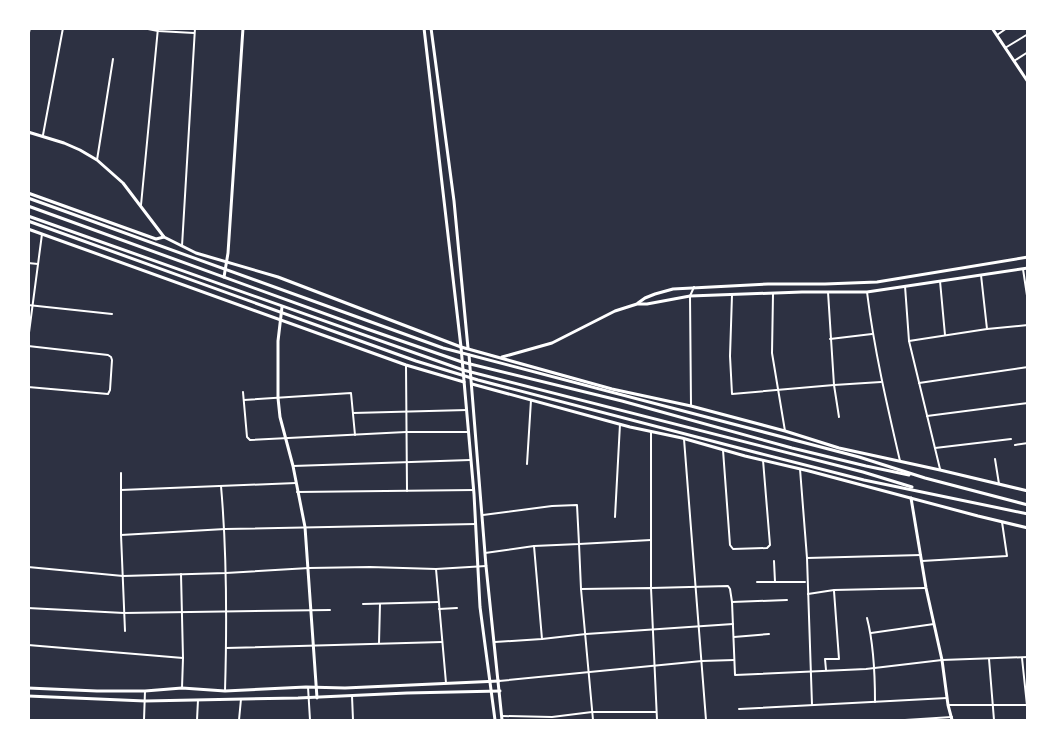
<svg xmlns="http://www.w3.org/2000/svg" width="1056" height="749" font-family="'Space Grotesk',sans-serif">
<rect width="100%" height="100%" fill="#2d3142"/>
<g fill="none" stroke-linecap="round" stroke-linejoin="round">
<g stroke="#fff" stroke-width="2">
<path d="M143,28L158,31L194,33"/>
<path d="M997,35L1007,28"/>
<path d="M28,37L30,28"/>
<path d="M1005,48L1028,34"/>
<path d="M1014,61L1028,52"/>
<path d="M43,135L63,28"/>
<path d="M97,160L113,59"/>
<path d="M141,205L158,28"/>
<path d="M182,246L195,28"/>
<path d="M28,263L38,264"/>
<path d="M1023,269L1028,302"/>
<path d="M981,275L987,329"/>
<path d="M940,281L945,335"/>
<path d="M905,286L909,341L940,469"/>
<path d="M828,292L834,385L839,417"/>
<path d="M867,292C874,349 887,405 900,461"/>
<path d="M773,294L772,353L785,431"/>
<path d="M732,295L730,356L732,394L834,385L881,382"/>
<path d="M28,305L112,314"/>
<path d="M830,339L872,334"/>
<path d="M28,340L42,234"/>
<path d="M909,341L987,329L1028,325"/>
<path d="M28,346L108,355L111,357L112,360L110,390L108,394L28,387"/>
<path d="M406,365L407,491"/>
<path d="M919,383L1028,367"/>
<path d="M243,392L247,437L250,440L406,432H468"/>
<path d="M244,400L351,393L355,435"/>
<path d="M691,406L690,296L694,287"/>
<path d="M353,413L467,410"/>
<path d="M927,416L1028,403"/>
<path d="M651,432V588L728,586L730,589L732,602L735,675L866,669L942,660L1028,657"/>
<path d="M684,439L706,720"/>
<path d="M1015,445L1028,443"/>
<path d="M935,448L1011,439"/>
<path d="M723,450L730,545L733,549L767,548L770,545L763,460"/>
<path d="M995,459L999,484"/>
<path d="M527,464L531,400"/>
<path d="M293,466L470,460"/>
<path d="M800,469L807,558L812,705"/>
<path d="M121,473V535L125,631"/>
<path d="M221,486C227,554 227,623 225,691"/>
<path d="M121,490L296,483"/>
<path d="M297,492L474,490"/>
<path d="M483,515L552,506L577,505L579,544L534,546L485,553"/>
<path d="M615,517L620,424"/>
<path d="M121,535L225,529L476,524"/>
<path d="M534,546L542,639"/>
<path d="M807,558L921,555"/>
<path d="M774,561L775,582"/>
<path d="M922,561L1007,556L1002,522"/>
<path d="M28,567L123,576L226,573L309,568L370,567L436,569L486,566"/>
<path d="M436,569L446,683"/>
<path d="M181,574L183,658L182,688"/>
<path d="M757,582H805"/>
<path d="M581,589L651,588L657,720"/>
<path d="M808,594L834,590L925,588"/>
<path d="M732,602L787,600"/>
<path d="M363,604L438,602"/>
<path d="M28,608L124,613L330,610"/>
<path d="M439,609L457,608"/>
<path d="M867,618C874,645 875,673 875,702"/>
<path d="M871,633L934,624"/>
<path d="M734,637L769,634"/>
<path d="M495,642L542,639L586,634L733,624"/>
<path d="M379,643L380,604"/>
<path d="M28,645L183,658"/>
<path d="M226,648L442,642"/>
<path d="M1022,658L1028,715"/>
<path d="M989,659L994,720"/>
<path d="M826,670L825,659H839L834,591"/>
<path d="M499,681L702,661L734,660"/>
<path d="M308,687L310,720"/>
<path d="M352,696L353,720"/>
<path d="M948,705H1028"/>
<path d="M739,709L947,698"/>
<path d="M502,716L552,717L592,712H656"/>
<path d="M29,720V696"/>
<path d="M144,720L145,691"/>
<path d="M197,720L198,700"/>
<path d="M239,720L241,699"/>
<path d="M593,720L581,589L579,544L651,540"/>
<path d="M905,720L952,717"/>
</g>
<g stroke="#fff" stroke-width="3">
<path d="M424,28L461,347L474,494L480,607L495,720"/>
<path d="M431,28L454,201L468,348"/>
<path d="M992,28L1028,82"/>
<path d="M28,132L64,143L80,150L97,160L123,183L164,237L196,253L278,277L461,347L612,389L691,406L785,431L839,448L940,470L1028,491"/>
<path d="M28,193L156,239L164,237"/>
<path d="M28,229L406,365L464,382"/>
<path d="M224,277L228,253L243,28"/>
<path d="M638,303L645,298L655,294L673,289L768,284H825L877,282L1028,257"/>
<path d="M282,307L278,341V398L280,417L293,466L305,527L317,698"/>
<path d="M469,355L486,566L502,720"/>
<path d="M502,357L552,343L615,311L637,304H647L690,296L802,292H867L1028,268"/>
<path d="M472,384L630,427L682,438L745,456L809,471L978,516L1028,528"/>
<path d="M911,498L926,588L942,660L948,705L952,720"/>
<path d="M28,688L97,691H145L182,688L225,691L306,687L345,688L499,681"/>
<path d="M28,696L145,701L298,698L407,693L500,691"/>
</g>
<g stroke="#fff" stroke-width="3">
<path d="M28,198L443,348L859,457L925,478L1028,505"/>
<path d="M28,206L367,329L462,362L622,401L792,448L866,466L909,475"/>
<path d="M28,216L463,370L863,472L912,487"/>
<path d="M28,221L416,361L478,380L758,453L864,480L1028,514"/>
</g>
</g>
<rect width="1056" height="749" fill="none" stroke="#ffffff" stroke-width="60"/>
</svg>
